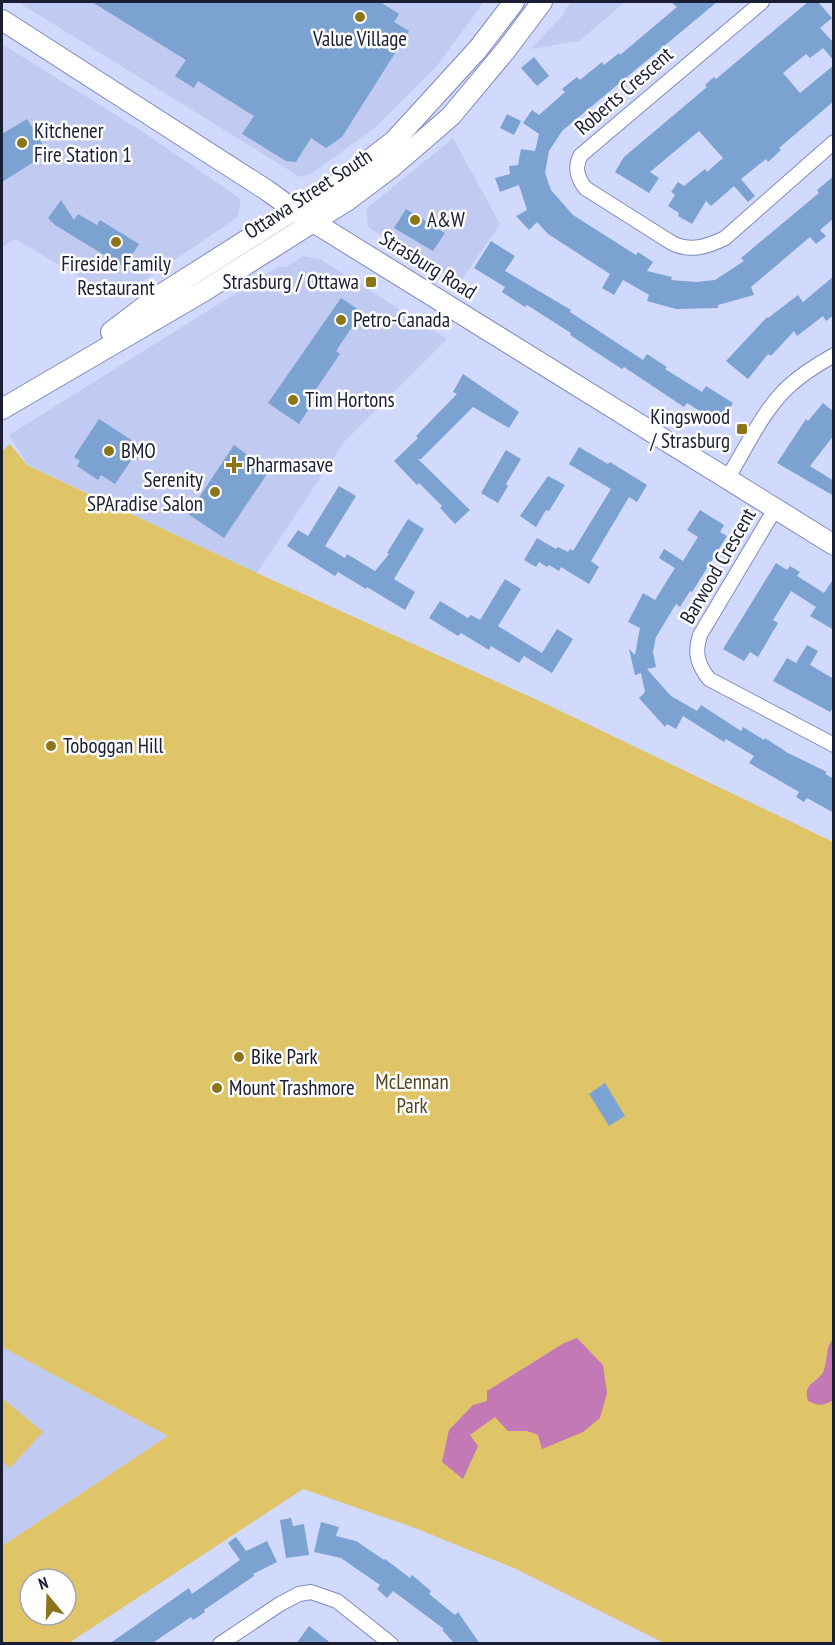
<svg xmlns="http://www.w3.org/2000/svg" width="835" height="1645" font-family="'PT Sans Narrow',sans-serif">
<rect width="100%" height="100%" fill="#d1dafd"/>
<g fill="#c1caf1">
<path d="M18,2H484L436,67L376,127L311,174L300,177Z"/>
<path d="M570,2H625L579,41L531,49L563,15Z"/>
<path d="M2,44L140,130L241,199L238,217L117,299L15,239L2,247Z"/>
<path d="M453,138L500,224L459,284L368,227L366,209Z"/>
<path d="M303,256L320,259L447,339L344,442L257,573L28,465L9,435L278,267H286Z"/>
<path d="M2,1347L168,1436L2,1546Z"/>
</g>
<g fill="#dfc468" fill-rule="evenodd">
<path d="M10,444L27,465L257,573L546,704L833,842V1643H664L516,1569L415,1528L303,1489L69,1643H2V1546L168,1436L2,1347V451ZM30,1579H66V1615H30Z"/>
<path d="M2,1398L43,1432L10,1468L2,1461Z"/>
</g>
<g fill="#c379b5">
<path d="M577,1338L603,1365L607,1393L600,1418L583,1432L542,1449L538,1435L527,1431H508L495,1417L470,1435L478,1446L463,1479L442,1462L449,1430L473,1405L487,1401V1391L564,1343Z"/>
<path d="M833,1339V1400C825,1406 818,1406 808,1401C802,1382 818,1384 824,1370C828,1359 825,1348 833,1339Z"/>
</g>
<g fill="#7ba2d1">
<path d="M92,2H380L399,14L394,22L409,31L342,137L326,148L311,138L296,162L286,161L242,134L254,116L198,81L194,88L175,76L186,60Z"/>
<path d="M671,2H717L562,131L549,151L545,173L551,190L573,215L636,255L638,252L653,262L647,271L672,277L671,280L697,282L715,280L744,261L741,258L819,193L817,190L834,176V218L820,230L826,236L816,244L810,237L751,287L754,295L718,305V308L676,309L647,301L649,295L623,280L614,295L602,288L610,274L548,234L537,222L529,230L516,216L527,210L519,185L500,192L495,178L510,174L509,166L518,165L521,149L535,151L539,134L523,123L532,110L539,115L565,92L562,89L577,77L580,80L602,62L604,65L619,53L620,55L677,7Z"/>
<path d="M808,2H818L832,18L820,28L834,43V61L823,48L810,58L806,54L783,73L800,93L834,65V101L779,148L781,150L768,162L766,159L741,179L755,196L748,202L734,186L711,206L706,201L692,224L678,216L679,213L668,206L675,195L671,192L678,182L684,186L705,169L707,172L723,158L699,131L650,172L659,178L649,193L615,172L624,157L707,87L705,85L714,77L716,79Z"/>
<path d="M534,57L549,76L537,86L521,68Z"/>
<path d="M507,114L521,121L514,135L500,128Z"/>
<path d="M27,119L48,153L2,182V134Z"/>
<path d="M61,200L74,220L78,214L97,225L100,220L139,244L124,267L55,225L48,218Z"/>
<path d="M406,209L445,233L433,251L394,228Z"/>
<path d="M491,241L515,256L505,271L571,310L570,312L643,360L647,354L667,367L665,369L702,392L706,386L733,403L720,424L687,403L684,407L624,367L622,369L602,356L570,335L571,333L527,305L525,307L502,292L505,287L474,268Z"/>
<path d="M834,276V315L826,321L823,316L797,336L794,331L771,356L768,354L748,379L726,361L767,317L768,318L798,295L803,302Z"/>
<path d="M341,298L362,312L336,351L340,354L312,395L316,398L299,424L268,403Z"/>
<path d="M463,374L519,412L509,428L473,407L421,459H418L470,510L455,524L440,508L442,506L419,483L417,485L394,461L418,438L416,436L457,394L453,392Z"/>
<path d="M823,403L834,412V435L810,466L834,481V496L777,463L806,419L808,421Z"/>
<path d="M99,419L141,446L115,484L101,475L98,480L77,466L80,461L74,457Z"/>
<path d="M234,445L269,471L224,538L188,514Z"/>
<path d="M579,447L608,464L610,462L647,485L637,502L629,497L591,561L599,567L589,584L561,567L559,571L549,565L547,567L539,562L536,567L524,560L537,538L556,549L558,547L568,552L570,549L573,551L611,489L569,464Z"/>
<path d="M506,450L521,459L506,484L508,486L498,503L481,493Z"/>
<path d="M548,476L565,485L549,511L546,510L536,527L520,516Z"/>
<path d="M339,486L356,496L325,546L345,558L347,554L375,571L389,554L387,553L408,519L424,529L394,579L415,592L405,610L367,587L366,589L338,572L335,576L287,546L298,530L308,536Z"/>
<path d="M700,510L724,525L720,532L727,536L692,592L690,591L680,607L676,604L656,637L653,652L656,667L647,669L671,696L697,711L701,705L741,731L743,727L764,740L765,738L788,753L827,772L825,774L834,779V813L807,798L804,802L796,797L799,792L749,763L754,756L726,739L724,742L683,716L676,729L667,724L665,727L639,698L645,692L641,673L635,675L629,649L635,655L640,628L628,622L643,593L655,600L675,568L659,558L664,549L683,561L698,537L687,530Z"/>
<path d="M776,563L787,570L790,566L800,572L797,576L824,593L834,578V630L810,616L816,607L791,591L773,620L778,623L758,657L750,652L744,661L723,649Z"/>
<path d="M505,579L521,589L498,626L542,653L557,629L573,639L552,673L524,656L519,663L491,646L489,650L461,633L458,636L429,618L440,601L468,618L471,615L480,620Z"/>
<path d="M807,645L818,651L810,665L834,679V707L830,712L773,681L787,658L796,663Z"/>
<path d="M605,1083L625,1116L609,1126L589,1094Z"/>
<path d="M291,1518L293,1526L304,1524L309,1555L286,1558L280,1520Z"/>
<path d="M321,1522L339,1527L336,1536L356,1541L384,1560L385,1559L410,1578L412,1575L431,1591L429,1594L455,1615L458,1612L480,1644H455L442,1630L444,1629L393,1591L387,1598L377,1589L380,1585L341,1558L314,1552Z"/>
<path d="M236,1537L246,1551L267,1541L277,1562L253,1574L254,1576L204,1610L205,1612L193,1620L191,1617L151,1644H109L189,1588L192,1594L240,1560L228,1543Z"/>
<path d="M309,1626L332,1644H296Z"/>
</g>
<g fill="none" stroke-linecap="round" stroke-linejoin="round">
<defs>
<g id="street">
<path d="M762,2L581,155C574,167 577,177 585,188L672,243C690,252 707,247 725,238L834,142"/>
<path d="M727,479C745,450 763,410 788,387C802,374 818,364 834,355"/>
<path d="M775,509L700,635C694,653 698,665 709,679L834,745"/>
<path d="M220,1644L280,1604L299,1594L311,1592L337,1601L391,1644"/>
</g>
<g id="secondary">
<path d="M2,20L268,191L294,210L834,545"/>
<path d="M111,332L157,297L294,210L330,190L394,141L478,49L514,2"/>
<path d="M2,409L204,291L348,200L392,167L451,116L506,50L542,2"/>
</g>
</defs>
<use href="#street" stroke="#7d89bf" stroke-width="16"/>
<use href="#secondary" stroke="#7d89bf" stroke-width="22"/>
<use href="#street" stroke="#fff" stroke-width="14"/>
<use href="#secondary" stroke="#fff" stroke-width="20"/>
</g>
<g fill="#8c7418" stroke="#fdfdfd" stroke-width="2">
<circle cx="360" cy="17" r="6"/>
<circle cx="22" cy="143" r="6"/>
<circle cx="415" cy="220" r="6"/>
<circle cx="116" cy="242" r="6"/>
<rect x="365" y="276" width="12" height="12" rx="3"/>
<circle cx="341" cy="320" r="6"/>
<circle cx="293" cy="400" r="6"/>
<rect x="736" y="423" width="12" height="12" rx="3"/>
<circle cx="109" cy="451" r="6"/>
<path d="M231 456h6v6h6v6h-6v6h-6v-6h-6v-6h6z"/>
<circle cx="215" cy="492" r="6"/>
<circle cx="51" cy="746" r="6"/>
<circle cx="239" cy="1057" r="6"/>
<circle cx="217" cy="1088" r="6"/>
</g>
<g text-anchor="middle" stroke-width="5" stroke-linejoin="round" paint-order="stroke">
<g font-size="21" fill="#191e32" stroke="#fdfdfd" text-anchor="start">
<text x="360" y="46" text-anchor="middle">Value Village</text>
<text x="34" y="138">Kitchener<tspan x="34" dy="24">Fire Station 1</tspan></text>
<text x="427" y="227">A&amp;W</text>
<text x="116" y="271" text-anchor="middle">Fireside Family<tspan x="116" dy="24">Restaurant</tspan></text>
<text x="359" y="289" text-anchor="end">Strasburg / Ottawa</text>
<text x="353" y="327">Petro-Canada</text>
<text x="305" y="407">Tim Hortons</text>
<text x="730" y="424" text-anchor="end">Kingswood<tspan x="730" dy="24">/ Strasburg</tspan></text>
<text x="121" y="458">BMO</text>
<text x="246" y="472">Pharmasave</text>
<text x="203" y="487" text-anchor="end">Serenity<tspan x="203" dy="24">SPAradise Salon</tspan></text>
<text x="63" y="753">Toboggan Hill</text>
<text x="251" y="1064">Bike Park</text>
<text x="229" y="1095">Mount Trashmore</text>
</g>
<g font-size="21" fill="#191e32" stroke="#fdfdfd">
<text transform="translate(624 91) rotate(-41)" y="7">Roberts Crescent</text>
<text transform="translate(308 194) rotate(-33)" y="7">Ottawa Street South</text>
<text transform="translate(428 265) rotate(32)" y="7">Strasburg Road</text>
<text transform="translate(718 566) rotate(-60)" y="7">Barwood Crescent</text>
</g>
<g font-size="21" fill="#53481f" stroke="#fdfdfd">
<text x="412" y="1089">McLennan<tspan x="412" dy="24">Park</tspan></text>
</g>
</g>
<rect width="835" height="1645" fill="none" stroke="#191e32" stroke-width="6"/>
<g transform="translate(48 1597) rotate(341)"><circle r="28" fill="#fdfdfd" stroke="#a2a4ac" stroke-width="1.5"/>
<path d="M0-4.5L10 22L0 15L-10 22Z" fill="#8c7418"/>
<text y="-9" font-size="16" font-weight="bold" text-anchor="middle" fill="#191e32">N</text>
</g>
</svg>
